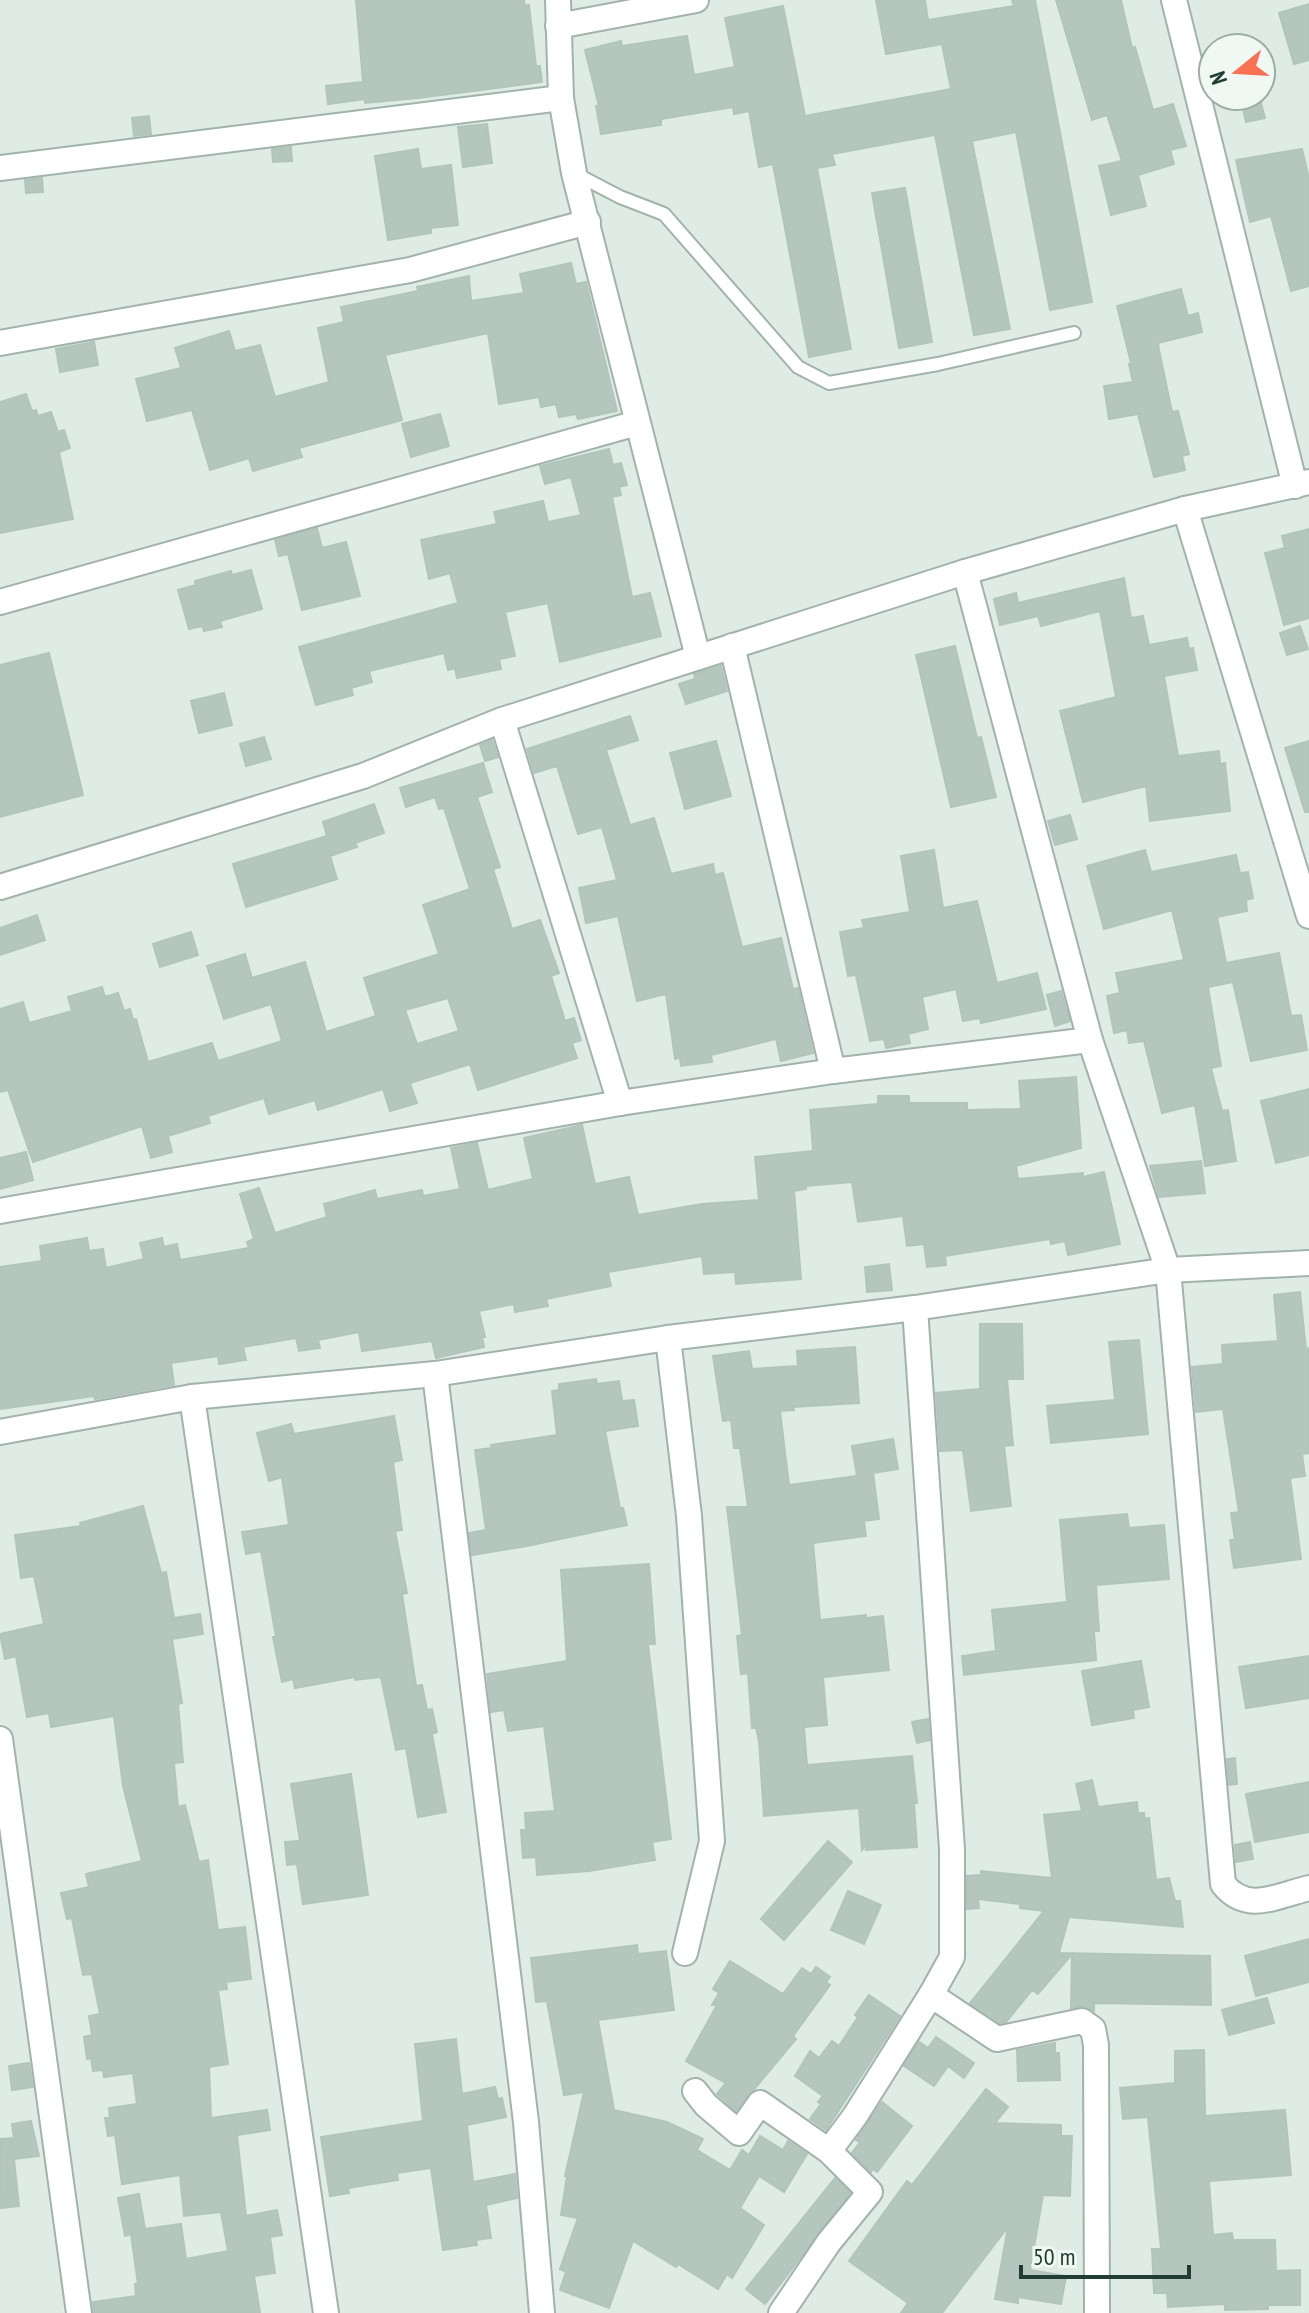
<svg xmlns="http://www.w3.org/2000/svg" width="1309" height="2313" font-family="'PT Sans Narrow',sans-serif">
<rect width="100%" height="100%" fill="#dfebe5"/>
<g fill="#b5c6be" stroke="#b2c5bc" stroke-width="2" fill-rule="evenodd">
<path d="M356,0H524L525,6L529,5L536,66H540L542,82L418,98L365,103V99L328,104L326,86L363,82Z"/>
<path d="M876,0H925L928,20L1014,6L1012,0H1035L1092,302L1050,310L1016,132L972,141L1010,329L974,335L935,135L832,154L835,165L817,168L851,349L809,357L773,164L759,167L749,111L734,114L733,107L661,119V125L601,134L596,106H599L585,50L621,41L622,46L687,36L694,75L735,67L725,18L783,6L805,116L951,89L942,44L886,54Z"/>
<path d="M1056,0H1121L1132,48L1135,47L1153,110L1173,104L1186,146L1170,150L1174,164L1138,175L1146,206L1111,215L1099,166L1122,161L1107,115L1092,120Z"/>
<path d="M1309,4V60L1294,64L1279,13Z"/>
<path d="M1240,96H1259L1265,118L1246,122Z"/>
<path d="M149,116L151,134L134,136L132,118Z"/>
<path d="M487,124L492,163L463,167L458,127Z"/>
<path d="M291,147L292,161L273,162L272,149Z"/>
<path d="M418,149L421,169L451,165L458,225L431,228V233L388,240L375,156Z"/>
<path d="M1302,149L1309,179V286L1291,291L1271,216L1250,222L1236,160Z"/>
<path d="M42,178L43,192L26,193L25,180Z"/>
<path d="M905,188L932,342L899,348L872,193Z"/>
<path d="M571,263L576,284L586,282L617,411L578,419L576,414L559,417L556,404L541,407L539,397L499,404L488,333L385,355L402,420L299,448L302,457L253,471L249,458L210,470L192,410L147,421L136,379L181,368L175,348L229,331L235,351L260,345L275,397L329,382L318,328L344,322L341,307L418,291L417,287L469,276L471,301L524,293L520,274Z"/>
<path d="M1181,289L1188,316L1198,313L1202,332L1158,343L1159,350L1172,412L1178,411L1189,454L1182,456L1185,470L1154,477L1138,414L1109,419L1104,386L1133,382L1129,364L1131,363L1117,306Z"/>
<path d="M94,342L98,365L60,372L56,349Z"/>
<path d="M26,394L32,411L36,410L38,416L51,412L58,432L64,430L70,448L59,452L73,519L0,533V402Z"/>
<path d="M440,414L449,446L411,457L402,424Z"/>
<path d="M609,449L613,465L621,463L627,485L619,487L621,495L612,497L632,597L650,593L661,636L560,662L548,603L505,612L515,656L499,659L501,669L457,678L455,668L448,670L444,653L369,671L372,682L351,688L353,695L316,705L299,647L458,603L450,573L429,579L421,540L497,524L494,512L543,501L548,522L581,515L571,477L545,484L540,466Z"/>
<path d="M317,528L322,548L346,542L360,596L302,610L288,554L279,556L275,540Z"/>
<path d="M1309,529V618L1284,625L1265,553L1285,548L1282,536Z"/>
<path d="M251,570L262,609L220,621L222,627L204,631L202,626L189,629L178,590L196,585L195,581L231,571L232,575Z"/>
<path d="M1124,578L1131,618L1143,616L1149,645L1187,638L1189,649L1193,648L1197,670L1164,676L1178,756L1219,751L1220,764L1225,763L1230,811L1150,821L1146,786L1083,802L1060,711L1116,697L1100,611L1041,626L1038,616L1000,625L994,599L1016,593L1018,603Z"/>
<path d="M1300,626L1308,649L1287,655L1280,633Z"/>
<path d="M955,646L977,738L981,737L996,797L951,807L916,655Z"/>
<path d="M49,653L83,795L0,817V665Z"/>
<path d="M721,666L727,691L686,704L679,684L695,679L694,674Z"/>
<path d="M224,693L232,725L199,733L191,701Z"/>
<path d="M630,716L638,740L606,750L630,825L654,818L671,874L713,864L715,875L723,873L742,947L781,938L793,989L798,988L813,1053L781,1061L776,1039L711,1055L712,1062L681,1066L680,1058L675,1059L666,994L637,1001L618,916L586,923L579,888L617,880L602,827L578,834L557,766L534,773L527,749Z"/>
<path d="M264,737L271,759L246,766L240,744Z"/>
<path d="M492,740L498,757L485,761L480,745Z"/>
<path d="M716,741L731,796L685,809L670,753Z"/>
<path d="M1309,741V812H1305L1285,748Z"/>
<path d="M483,763L492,792L477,797L500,867L493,869L512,929L540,920L559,973L551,976L565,1021L574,1018L581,1040L572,1043L577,1058L478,1090L470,1064L410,1083L417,1103L390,1111L383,1089L318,1110L315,1100L269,1114L264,1098L208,1116L210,1123L168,1136L172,1152L151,1158L142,1126L33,1162L8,1090L0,1092V1009L23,1002L29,1023L72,1011L68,997L102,987L105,997L118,993L124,1011L130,1009L133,1020L136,1019L148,1062L212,1043L218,1061L282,1041L271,1004L224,1019L207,966L245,954L252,978L305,962L326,1032L376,1016L364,978L439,954L423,905L470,889L444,808L439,809L435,797L406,807L400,788ZM448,998L459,1031L417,1044L405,1010Z"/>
<path d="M374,804L384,833L355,843L357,847L330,856L337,879L246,907L233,864L327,836L323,822Z"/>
<path d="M1070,815L1077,839L1055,845L1048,821Z"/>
<path d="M934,850L943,908L977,901L997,983L1037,973L1046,1009L981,1023L980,1018L963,1021L956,989L922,997L928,1029L908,1034L910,1043L886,1048L884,1039L870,1041L856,975L848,976L840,932L864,928L862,920L910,912L901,856Z"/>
<path d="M1145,850L1151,872L1236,855L1240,873L1248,872L1253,898L1246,900L1247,911L1217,917L1226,963L1279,953L1291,1016L1301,1015L1307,1050L1251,1061L1233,982L1208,987L1221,1066L1211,1068L1222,1111L1228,1110L1236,1161L1205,1166L1195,1105L1162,1113L1144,1041L1129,1043L1127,1030L1114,1033L1107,996L1120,993L1116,973L1184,960L1172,910L1104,929L1087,866Z"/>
<path d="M37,915L45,940L0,955V928Z"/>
<path d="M191,932L198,955L160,967L153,944Z"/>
<path d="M1061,991L1070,1021L1055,1026L1047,995Z"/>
<path d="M1076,1077L1081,1148L1016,1166L1018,1179L1083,1173V1177L1104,1172L1120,1244L1068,1255L1065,1241L1051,1244L1050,1239L945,1256L946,1265L927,1267L924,1244L907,1246L903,1216L858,1222L852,1182L806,1186V1189L794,1191L801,1279L736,1284L735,1272L704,1274L702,1256L608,1272L611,1286L546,1299L548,1306L515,1312L514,1304L479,1311L485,1337H482L484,1347L436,1358L432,1341L362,1351L359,1332L318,1340L320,1348L299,1351L296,1338L243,1347L246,1360L219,1364L218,1356L171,1363L174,1385L95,1399L94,1396L0,1409V1267L42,1261L40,1246L87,1238L89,1251L103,1249L106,1268L144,1259L140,1243L162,1238L164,1247L177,1244L180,1260L249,1248L247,1242L254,1239L240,1194L259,1188L275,1233L327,1217L324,1204L375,1190L377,1199L422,1190L423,1196L460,1189L451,1148L477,1143L488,1190L533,1179L524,1138L582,1125L595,1184L629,1177L638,1215L702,1204L759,1200L755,1157L813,1151L810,1110L878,1104V1096H909V1103H967V1110L1021,1109L1019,1081Z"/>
<path d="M1309,1089V1155L1276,1163L1261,1101Z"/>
<path d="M26,1152L33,1180L0,1189V1158Z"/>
<path d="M1201,1161L1205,1193L1159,1197L1150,1166Z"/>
<path d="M889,1264L892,1290L867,1292L865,1267Z"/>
<path d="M1300,1292L1306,1349L1309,1348V1453L1302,1454L1305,1476L1290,1478L1301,1559L1234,1568L1230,1540H1235L1231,1513L1239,1512L1223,1409L1196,1412L1192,1367L1223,1364L1222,1345L1278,1341L1274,1295Z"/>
<path d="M980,1324H1022L1023,1379H1007L1013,1445L1004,1446L1011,1506L971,1511L963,1450L940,1451L936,1393L980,1389Z"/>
<path d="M1139,1340L1148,1434L1051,1443L1047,1406L1115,1400L1109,1342Z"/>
<path d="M855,1347L859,1403L793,1407L794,1410L780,1411L789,1485L857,1476L852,1446L893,1439L898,1469L873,1473L879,1519L864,1521L866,1536L813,1543L820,1620L866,1615V1618L883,1616L889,1670L823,1677L827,1725L804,1727L807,1765L912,1756L917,1803H914L917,1847L866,1850L870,1841L862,1850L859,1808L764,1816L759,1741L756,1728H752L748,1673L741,1674L737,1636L742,1635L727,1507H748L740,1448H734L731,1420L723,1421L713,1356L749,1351L752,1369L798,1366L797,1351Z"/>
<path d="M596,1379L597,1384L619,1381L622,1401L634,1400L638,1426L605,1431L620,1508H623L627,1525L527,1546L472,1555L469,1533L486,1530L475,1450L492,1448L491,1445L557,1435L552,1391L559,1390V1384Z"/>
<path d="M394,1416L402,1460L393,1462L402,1530L395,1531L407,1593L402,1594L416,1686L422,1685L427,1710L432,1709L437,1732L432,1734L446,1812L418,1817L406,1748L396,1750L381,1677L355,1680V1677L295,1688L293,1679L282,1682L273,1637H276L261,1551L246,1554L242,1532L289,1525L282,1477L269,1481L257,1433L291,1424L294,1434Z"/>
<path d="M143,1506L161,1573L166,1572L174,1618L200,1614L203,1634L172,1639L182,1703L178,1704L183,1762L174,1763L178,1807L185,1805L199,1862L208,1860L218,1930L245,1927L251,1979L226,1982L227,1989L218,1990L228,2064L209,2067L211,2118L267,2110L270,2130L237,2135L246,2216L277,2210L282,2235L270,2237L275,2273L254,2276L260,2313H94L93,2302L136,2296L135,2284H138L131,2234L125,2236L118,2198L139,2194L145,2229L181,2224L186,2259L228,2251L221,2212L184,2216L180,2175L122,2184L115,2135L108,2136L105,2118H110L109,2108L137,2104L133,2073L104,2077L103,2070L93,2071L91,2058L87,2059L84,2037L92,2035L89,2016L100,2014L92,1974L83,1975L72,1918L67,1919L61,1893L89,1887L86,1874L142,1861L123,1786L114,1716L51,1727L49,1713L27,1717L16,1656L5,1659L0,1634L44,1624L34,1576L21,1578L15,1535L81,1526L80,1523Z"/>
<path d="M1127,1514L1129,1528L1164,1525L1169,1579L1096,1585L1099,1631H1094L1096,1660L964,1675L962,1656L996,1651L992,1610L1067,1602L1060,1520Z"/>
<path d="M649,1564L655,1644H648L671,1839L652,1842L655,1860L589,1871L537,1875L536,1857L523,1858L521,1830H526L525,1813L555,1811L544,1726L508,1731L504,1710L491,1712L487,1674L567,1661L561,1570Z"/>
<path d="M1309,1656V1698L1246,1708L1239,1667Z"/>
<path d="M1141,1661L1149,1707L1133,1710L1134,1718L1092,1725L1082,1671Z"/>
<path d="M928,1719L930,1740L917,1743L912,1722Z"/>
<path d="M1235,1758L1237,1784L1229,1785L1227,1759Z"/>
<path d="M351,1774L368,1895L303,1904L297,1864L287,1865L285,1842L300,1841L291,1784Z"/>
<path d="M1092,1780L1098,1807L1137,1802L1138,1813H1144L1145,1819L1149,1818L1156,1880L1169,1878L1175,1901H1180L1183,1927L1069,1917L1059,1953L1210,1956L1211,2005L1094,2003V2011L1084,2006L1071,2008L1072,1954L1038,1994L1032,1990L1006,2022L1000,2023L970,2003L1044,1911L1020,1908V1904L978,1899L979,1908L967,1909V1876L981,1875V1871L1052,1878L1044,1815L1082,1811L1076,1784Z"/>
<path d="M1309,1782V1832L1255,1842L1246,1794Z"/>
<path d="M828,1841L852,1862L784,1940L761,1919Z"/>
<path d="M1250,1842L1253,1859L1236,1862L1235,1845Z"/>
<path d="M848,1891L881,1905L864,1944L831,1930Z"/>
<path d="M1309,1939V1982L1256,1996L1245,1956Z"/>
<path d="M637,1945L638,1954L666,1951L674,2010L598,2020L614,2110L667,2122L703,2139L697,2150L730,2170L742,2150L749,2155L760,2136L783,2150L788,2141L807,2154L784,2192L759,2176L740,2208L764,2225L732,2278L727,2274L718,2289L678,2264L676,2267L633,2241L609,2308L560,2290L566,2272L560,2269L578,2218L561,2215L567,2176H565L584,2092L564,2095L547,2001L536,2002L531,1958Z"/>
<path d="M730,1961L783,1994L802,1968L811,1974L816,1967L830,1977L826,1982L830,1985L793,2036L796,2039L736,2111L717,2094L726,2083L686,2061L717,2005H712L719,1993L713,1989Z"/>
<path d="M869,1995L900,2016L826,2130L810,2119L821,2104L818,2102L823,2096L795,2076L810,2051L819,2058L832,2041L839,2046L858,2017L855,2015Z"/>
<path d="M1267,1998L1274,2023L1229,2035L1222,2010Z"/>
<path d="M936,2037L974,2063L964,2078L948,2066L934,2086L904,2066L919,2042L928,2048Z"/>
<path d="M456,2039L462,2094L495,2087L498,2099L502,2098L506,2117L467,2125L473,2182L515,2174L517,2198L486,2205L491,2238L476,2240L477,2245L443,2250L431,2168L397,2173L398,2180L348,2188L349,2193L330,2196L321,2137L423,2121L415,2044Z"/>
<path d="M1055,2043V2053H1059L1060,2080L1018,2081L1017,2050Z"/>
<path d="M1204,2050L1205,2116L1285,2110L1291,2175L1209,2181L1213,2235L1232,2233L1233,2240H1275L1276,2271L1300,2270V2305H1268V2309L1225,2310V2304L1168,2307L1167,2293H1154L1152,2249H1161L1148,2117L1123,2119L1120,2088L1175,2083V2051Z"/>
<path d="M29,2063L33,2087L12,2090L9,2066Z"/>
<path d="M986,2089L1008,2107L995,2123L1061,2125V2136H1072L1070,2196L1043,2195L1030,2270L1066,2276L1061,2304L1018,2297V2303L995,2299L1008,2227L942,2313H901L908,2303L849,2261L907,2181L912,2185Z"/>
<path d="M882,2102L912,2126L877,2172L873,2169L871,2172L852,2153L860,2142L856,2140Z"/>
<path d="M31,2121L39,2156L14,2159L19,2206L0,2208L1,2139L14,2138L12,2124Z"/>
<path d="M835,2178L850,2193L765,2304L746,2289Z"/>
</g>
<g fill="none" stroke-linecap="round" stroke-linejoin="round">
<defs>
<path id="service" d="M576,174L620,197L664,214L798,367L829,383L938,364L1074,333"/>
<g id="minor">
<path d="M558,0L561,98L574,173L698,657"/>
<path d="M1174,0L1295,486"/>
<path d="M558,26L696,0"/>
<path d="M0,168L561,98"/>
<path d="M0,343L410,270L588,222"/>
<path d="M1185,509L1309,916"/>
<path d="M965,572L1090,1040L1168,1270L1223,1884C1247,1914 1276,1896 1309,1888"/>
<path d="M0,602L637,423"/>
<path d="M732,646L833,1071"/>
<path d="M502,720L620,1103"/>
<path d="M0,887L363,776L502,720L965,572L1185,509L1309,482"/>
<path d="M0,1211L620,1103L833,1071L1090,1040"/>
<path d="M668,1338L689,1516L712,1841L685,1953"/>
<path d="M435,1374L526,2122L542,2313"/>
<path d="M192,1397L435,1374L668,1338L915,1308L1168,1270L1309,1263"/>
<path d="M0,1432L192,1397L326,2313"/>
<path d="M0,1739L79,2313"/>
<path d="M931,1995L997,2039L1082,2021L1093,2029L1096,2045L1097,2313"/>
<path d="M695,2091L706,2105L739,2133L760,2103L829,2151L870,2192L829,2242L781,2313"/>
<path d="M829,2151L855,2116L931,1995L952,1957V1849L915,1308"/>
</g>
</defs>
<use href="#service" stroke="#a2b3ac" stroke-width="16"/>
<use href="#minor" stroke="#a2b3ac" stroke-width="28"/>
<use href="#service" stroke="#fff" stroke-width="12"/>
<use href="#minor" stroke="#fff" stroke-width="24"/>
</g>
<g transform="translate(1237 72) rotate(252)"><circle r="38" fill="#f0f8f3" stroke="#9dada6" stroke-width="2"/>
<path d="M0-6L14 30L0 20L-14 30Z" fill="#f77152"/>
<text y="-12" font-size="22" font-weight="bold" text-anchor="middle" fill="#203c33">N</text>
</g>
<path d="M1021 2265v12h168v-12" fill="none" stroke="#203c33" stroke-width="4"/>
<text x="1033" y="2265" font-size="24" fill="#203c33" stroke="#f0f8f3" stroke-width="6" paint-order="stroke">50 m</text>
</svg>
